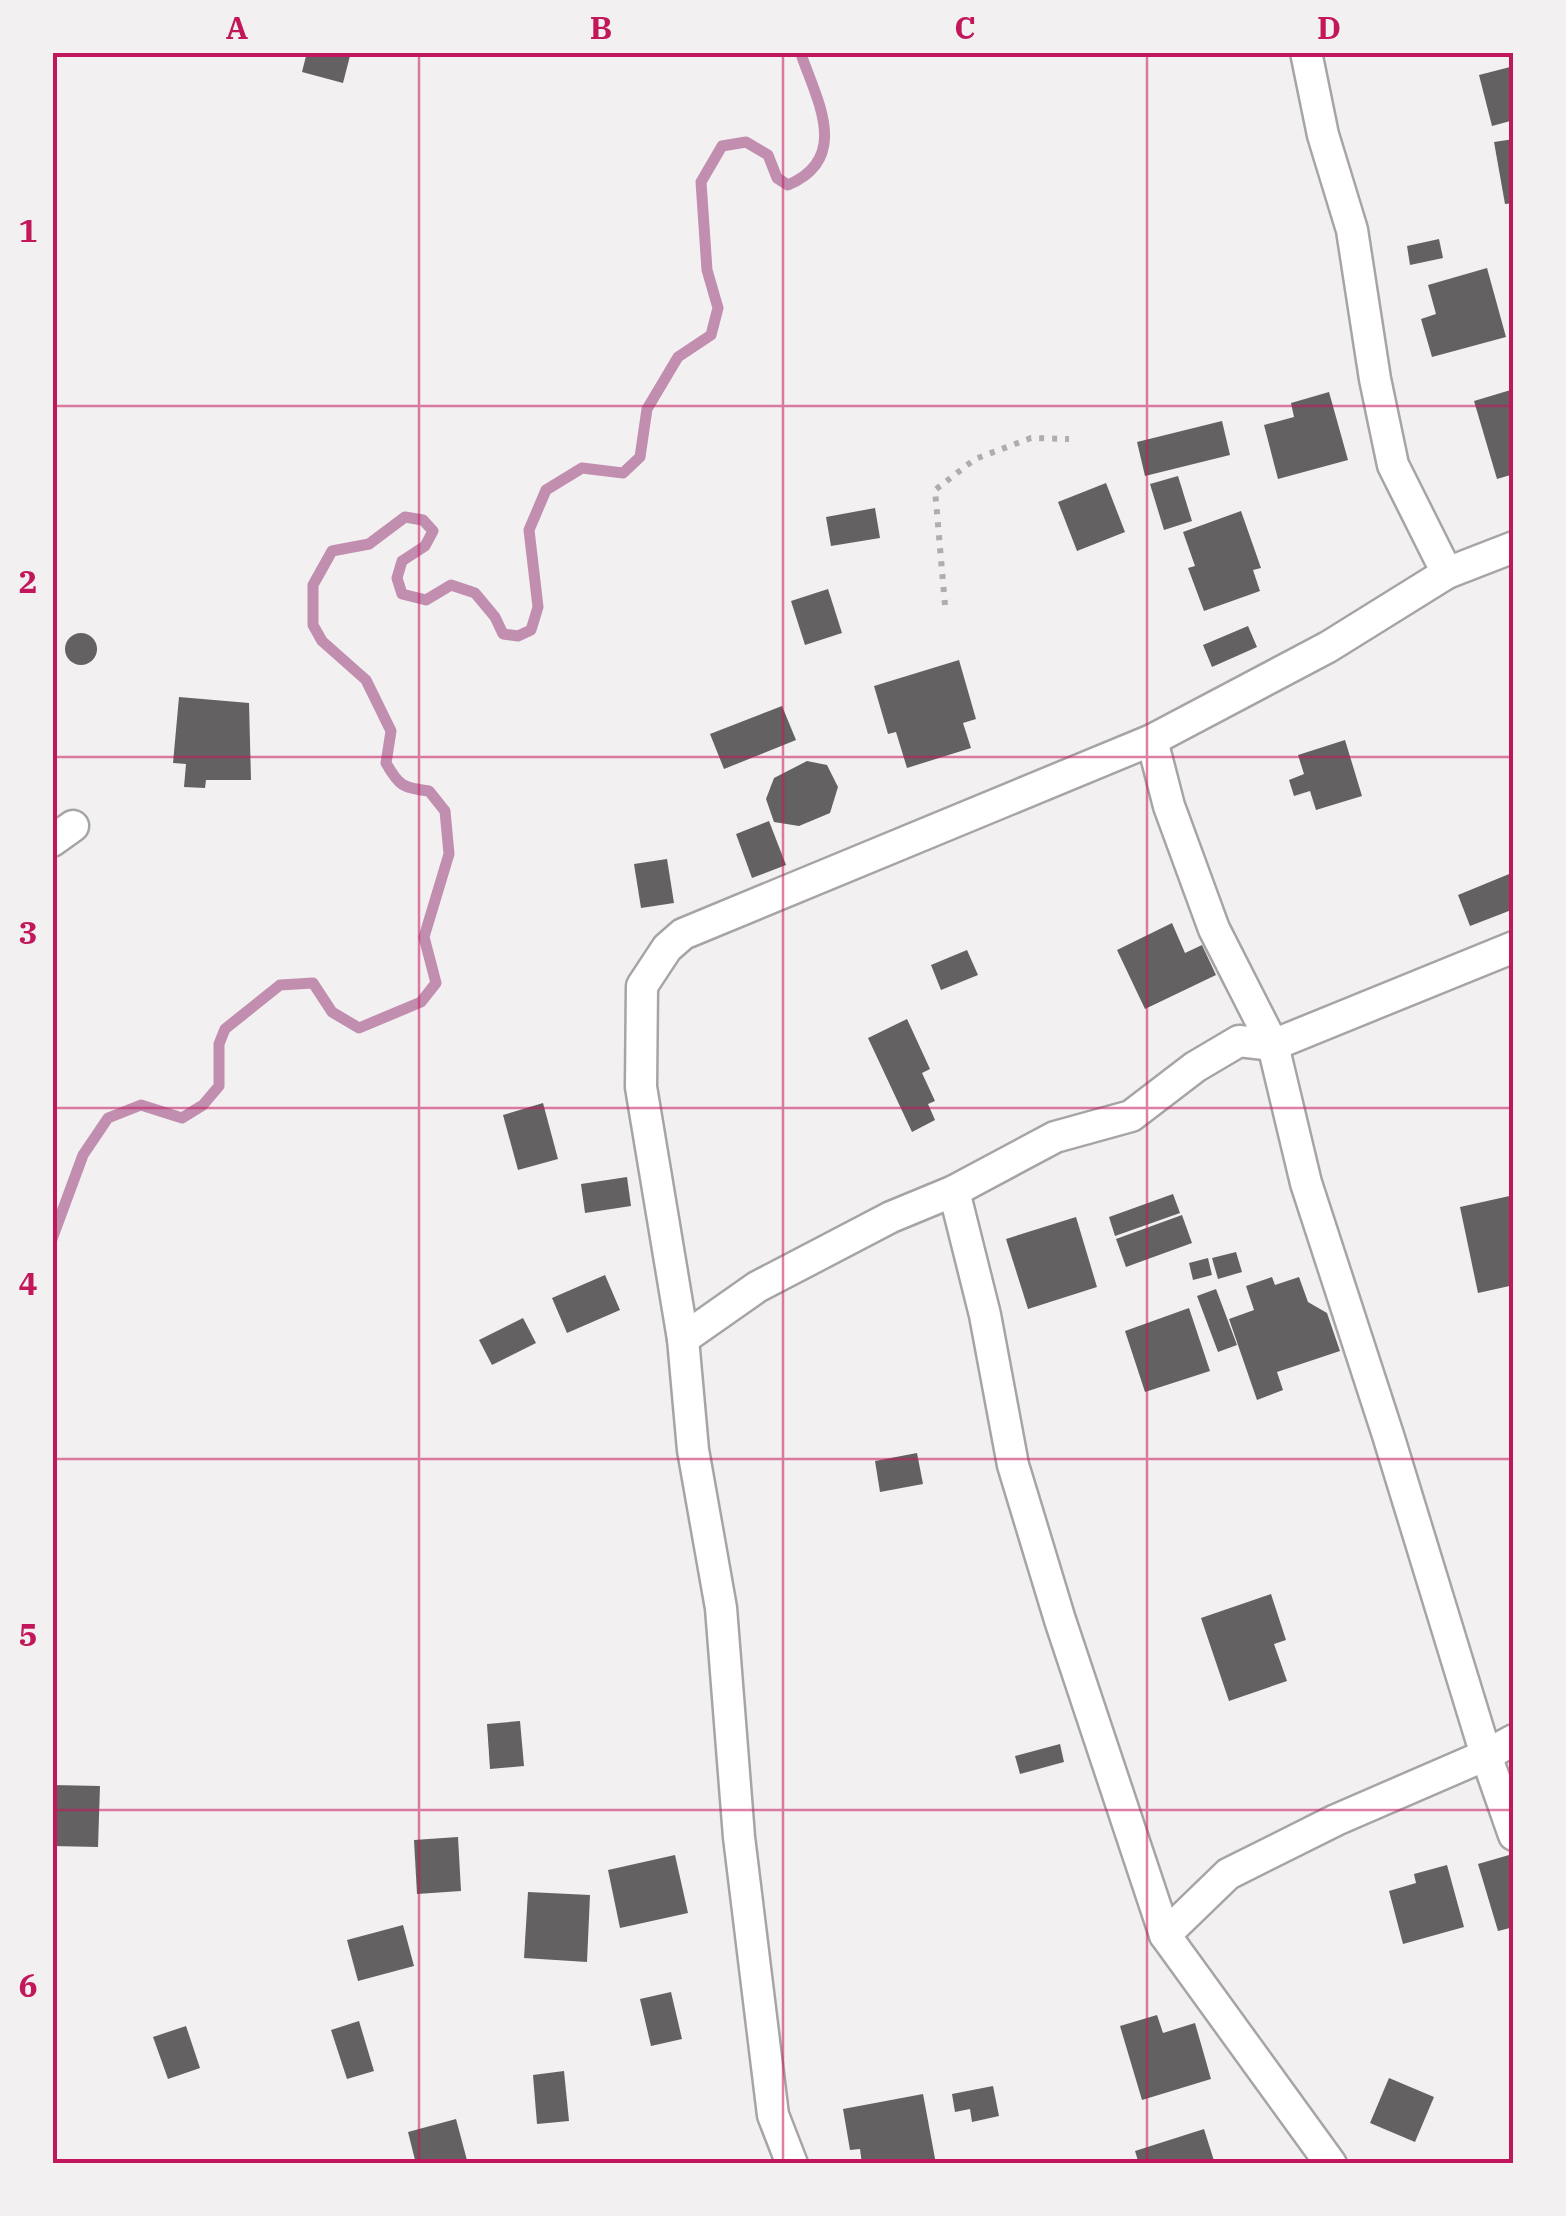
<svg xmlns="http://www.w3.org/2000/svg" width="1566" height="2216" font-family="'IBM Plex Serif',serif">
<rect width="100%" height="100%" fill="#f3f0f2"/>
<g fill="none" stroke-linecap="round" stroke-linejoin="round">
<path stroke="#c18eaf" stroke-width="11" d="M52,1239L83,1155L108,1118L141,1105L182,1118L203,1105L219,1086V1044L225,1029L280,985L313,983L332,1012L359,1028L421,1002L436,983L424,937L449,854L445,811L429,791C403,788 399,786 386,763L391,731L366,680L322,641L313,625V585L332,551L369,544L405,517L423,520L433,531L425,546L402,561L397,578L402,594L426,600L451,585L475,593L495,617L503,634L518,636L531,630L538,607L529,530L546,490L582,468L623,473L640,457L647,409L678,357L711,335L718,308L707,270L701,182L722,146L746,142L768,155L777,178L788,185C850,159 818,102 802,57V52"/>
</g>
<g fill="#646163">
<path d="M307,52H351L343,83L302,72Z"/>
<path d="M1514,66V120L1492,126L1479,75Z"/>
<path d="M1514,139V203L1505,204L1494,142Z"/>
<path d="M1439,239L1443,258L1410,265L1407,246Z"/>
<path d="M1487,268L1506,337L1432,357L1421,319L1436,314L1428,285Z"/>
<path d="M1514,389V474L1497,479L1474,401Z"/>
<path d="M1329,392L1348,460L1278,479L1264,425L1294,417L1291,403Z"/>
<path d="M1222,421L1230,455L1145,476L1137,442Z"/>
<path d="M1178,476L1192,521L1164,530L1150,484Z"/>
<path d="M1106,483L1125,532L1077,551L1058,502Z"/>
<path d="M875,508L880,538L831,546L826,517Z"/>
<path d="M1241,511L1261,568L1253,570L1260,591L1204,611L1188,568L1195,566L1183,532Z"/>
<path d="M828,589L842,633L805,645L791,601Z"/>
<path d="M1248,626L1257,647L1212,667L1203,645Z"/>
<circle cx="81" cy="649" r="16"/>
<path d="M959,660L976,719L963,723L971,748L907,768L896,732L888,734L874,686Z"/>
<path d="M179,697L249,703L251,780H206L205,788L184,787L186,764L173,763Z"/>
<path d="M782,706L796,740L724,769L710,734Z"/>
<path d="M1345,740L1362,796L1316,810L1310,791L1294,796L1289,780L1304,774L1298,755Z"/>
<path d="M807,761L827,765L838,787L830,813L799,826L774,822L766,799L774,778Z"/>
<path d="M769,821L786,865L752,878L736,834Z"/>
<path d="M667,859L674,903L641,908L634,864Z"/>
<path d="M1514,872V909L1470,926L1458,895Z"/>
<path d="M1172,923L1185,953L1202,945L1216,975L1145,1009L1117,950Z"/>
<path d="M967,950L978,975L941,990L931,965Z"/>
<path d="M907,1019L930,1069L922,1073L935,1101L928,1104L935,1120L912,1132L868,1038Z"/>
<path d="M543,1103L558,1159L518,1170L503,1115Z"/>
<path d="M627,1177L631,1206L585,1213L581,1184Z"/>
<path d="M1173,1194L1180,1213L1115,1236L1109,1217Z"/>
<path d="M1514,1195V1285L1478,1293L1460,1207Z"/>
<path d="M1182,1215L1192,1243L1126,1267L1116,1239Z"/>
<path d="M1076,1217L1097,1287L1028,1309L1006,1239Z"/>
<path d="M1236,1252L1242,1272L1218,1279L1212,1258Z"/>
<path d="M1208,1258L1212,1275L1193,1280L1189,1263Z"/>
<path d="M605,1275L620,1310L567,1333L552,1298Z"/>
<path d="M1272,1277L1275,1285L1299,1277L1308,1302L1327,1313L1340,1351L1277,1372L1283,1390L1257,1400L1229,1319L1254,1310L1246,1286Z"/>
<path d="M1216,1289L1237,1345L1218,1352L1197,1296Z"/>
<path d="M1189,1308L1210,1371L1145,1392L1125,1331Z"/>
<path d="M523,1318L536,1343L492,1365L479,1340Z"/>
<path d="M917,1453L923,1484L880,1492L875,1461Z"/>
<path d="M1271,1594L1286,1640L1274,1644L1287,1681L1229,1701L1201,1618Z"/>
<path d="M520,1721L524,1766L490,1769L487,1724Z"/>
<path d="M1060,1744L1064,1762L1020,1774L1015,1756Z"/>
<path d="M52,1785L100,1786L98,1847L52,1846Z"/>
<path d="M458,1837L461,1891L417,1894L414,1840Z"/>
<path d="M675,1855L688,1913L620,1928L608,1870Z"/>
<path d="M1509,1855L1514,1872V1927L1498,1931L1478,1864Z"/>
<path d="M1447,1865L1464,1927L1403,1944L1389,1891L1416,1883L1414,1874Z"/>
<path d="M528,1892L590,1895L587,1962L524,1958Z"/>
<path d="M403,1925L414,1966L358,1981L347,1940Z"/>
<path d="M671,1992L682,2039L651,2046L640,1999Z"/>
<path d="M1157,2015L1163,2033L1195,2023L1211,2079L1142,2100L1120,2026Z"/>
<path d="M359,2021L374,2071L347,2079L331,2030Z"/>
<path d="M186,2026L200,2068L168,2079L153,2037Z"/>
<path d="M564,2071L569,2121L537,2124L533,2075Z"/>
<path d="M1389,2078L1434,2097L1415,2142L1370,2123Z"/>
<path d="M993,2086L999,2116L972,2122L970,2109L955,2112L952,2094Z"/>
<path d="M923,2094L936,2164H862L860,2149L850,2150L843,2109Z"/>
<path d="M456,2119L468,2164H416L408,2132Z"/>
<path d="M1204,2129L1215,2164H1139L1135,2151Z"/>
</g>
<g fill="none" stroke-linecap="round" stroke-linejoin="round">
<defs>
<g id="street">
<path d="M1306,52L1323,135L1352,230L1375,379L1393,465L1447,573"/>
<path d="M1152,740L1169,806L1214,929L1273,1045L1306,1183L1388,1435L1486,1755L1514,1835"/>
<path d="M52,841L73,826"/>
<path d="M954,1191L985,1315L1013,1465L1060,1620L1165,1935L1331,2164"/>
<path d="M683,1339L757,1287L891,1217L954,1191L1055,1137L1131,1116L1195,1067L1239,1041L1273,1045L1514,947"/>
<path d="M1165,1935L1228,1874L1336,1820L1486,1755L1514,1740"/>
<path d="M792,2164L773,2115L739,1837L721,1608L693,1450L683,1339L641,1087L642,986L667,948L683,934L1152,740L1328,647L1447,573L1514,547"/>
</g>
</defs>
<use href="#street" stroke="#a7a4a6" stroke-width="35"/>
<path stroke="#afadae" stroke-width="6" stroke-dasharray="5 8" stroke-linecap="butt" d="M945,605L935,490L975,459L1031,438L1069,439"/>
<use href="#street" stroke="#fff" stroke-width="30"/>
</g>
<path fill="none" stroke="#c2185b" stroke-width="2.5" stroke-opacity="0.55" d="M419,52V2164M783,52V2164M1147,52V2164M52,406H1514M52,757H1514M52,1108H1514M52,1459H1514M52,1810H1514"/>
<rect width="1566" height="2216" fill="none" stroke="#f3f0f2" stroke-width="110"/>
<rect x="55" y="55" width="1456" height="2106" fill="none" stroke="#c2185b" stroke-width="4"/>
<g font-size="32" text-anchor="middle" font-weight="bold" fill="#c2185b">
<text x="237" y="39">A</text>
<text x="601" y="39">B</text>
<text x="965" y="39">C</text>
<text x="1329" y="39">D</text>
<text x="28" y="242">1</text>
<text x="28" y="593">2</text>
<text x="28" y="944">3</text>
<text x="28" y="1295">4</text>
<text x="28" y="1646">5</text>
<text x="28" y="1997">6</text>
</g>
</svg>
